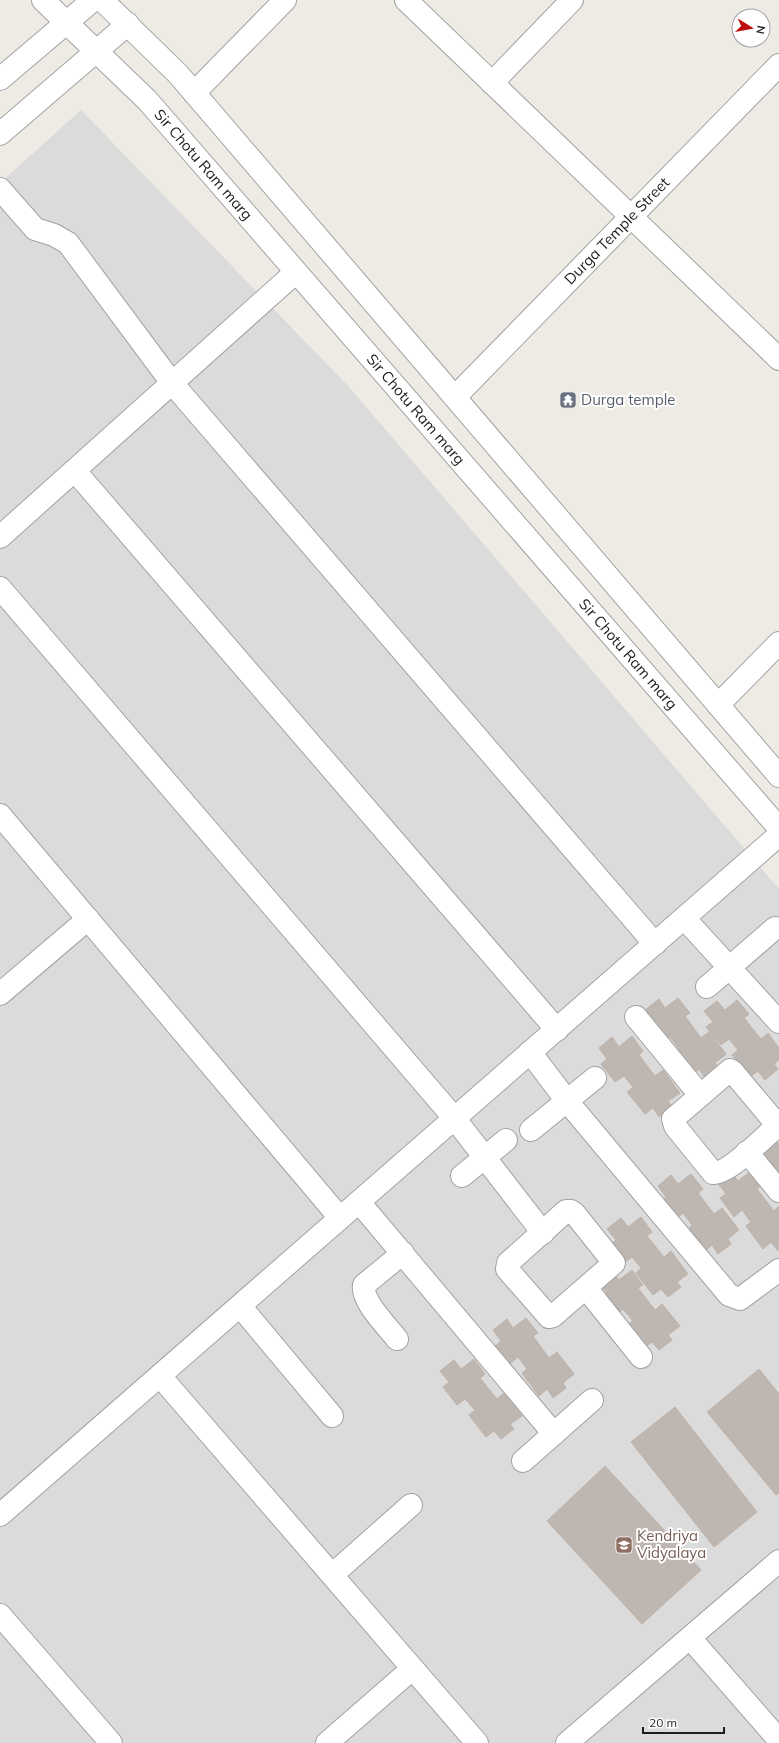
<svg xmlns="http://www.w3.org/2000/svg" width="779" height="1743" font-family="Mulish,sans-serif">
<rect width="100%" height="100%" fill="#eeebe5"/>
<path fill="#dcdbdb" d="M81,110L349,387L779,889V1743H0V183Z"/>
<g fill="#beb7b1" stroke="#bfb2a8">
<path d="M678,998L690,1013L685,1016L701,1038L709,1032L726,1054L715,1063L718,1068L705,1078L699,1069L691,1076L674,1053L679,1049L670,1037L662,1044L653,1021L645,1010L659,999L665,1008Z"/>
<path d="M737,1000L749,1014L744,1018L761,1039L768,1033L779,1048V1060L774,1064L778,1069L765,1080L758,1071L750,1077L732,1055L738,1050L729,1039L721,1045L706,1027L713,1022L704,1011L717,1001L725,1010Z"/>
<path d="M632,1036L643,1051L639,1055L655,1076L663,1070L680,1093L668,1101L672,1106L659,1117L653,1108L645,1114L627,1092L633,1087L624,1076L615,1082L601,1064L607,1059L599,1048L612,1037L619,1047Z"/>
<path d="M777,1142L779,1144V1185L766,1168L772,1163L764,1153Z"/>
<path d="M751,1171L762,1185L757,1189L774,1211L779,1206L778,1251L771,1242L763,1249L746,1226L751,1222L742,1210L734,1217L720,1198L726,1194L717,1182L731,1172L738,1181Z"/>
<path d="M691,1174L703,1189L698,1193L714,1214L722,1208L739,1230L728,1239L731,1244L718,1254L712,1245L704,1252L687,1230L692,1225L683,1213L675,1220L660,1202L666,1197L658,1186L671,1175L678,1184Z"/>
<path d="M641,1217L652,1232L647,1236L664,1257L671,1251L688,1274L677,1282L681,1287L668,1297L661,1289L653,1295L636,1273L641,1268L632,1257L624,1263L610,1245L616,1240L607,1229L621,1218L628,1227Z"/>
<path d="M632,1270L643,1285L638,1288L655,1310L662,1304L680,1326L668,1335L672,1340L659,1350L652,1342L644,1348L627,1325L633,1321L623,1309L615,1316L601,1298L607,1293L598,1282L612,1271L619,1280Z"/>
<path d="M526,1318L538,1333L533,1336L549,1358L557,1352L574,1374L563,1383L566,1388L553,1398L547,1389L539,1396L522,1373L527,1369L518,1357L510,1364L495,1346L501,1341L493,1330L507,1319L513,1328Z"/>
<path d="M474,1359L485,1374L480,1378L497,1399L504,1393L522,1416L510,1424L514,1429L501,1439L494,1431L486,1437L469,1415L475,1410L465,1399L457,1405L443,1387L449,1382L440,1371L454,1360L461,1369Z"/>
<path d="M759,1369L779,1394V1493L776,1495L707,1412Z"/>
<path d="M675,1407L757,1512L714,1547L631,1442Z"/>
<path d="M605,1466L701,1570L642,1624L547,1521Z"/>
</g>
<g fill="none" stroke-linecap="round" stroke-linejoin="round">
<defs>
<g id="minor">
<path id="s1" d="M43,0L147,100L779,828"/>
<path d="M102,0L178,74L779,776"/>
<path d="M406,0L779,359"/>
<path d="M0,79L93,0"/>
<path d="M492,83L572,0"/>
<path d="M194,93L285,0"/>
<path d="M0,134L128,24"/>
<path d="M0,189L35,229L54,235L68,243L172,383L655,944"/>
<path id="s2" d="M455,397L779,65"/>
<path d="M75,471L557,1030"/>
<path d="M0,537L296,272"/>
<path d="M0,588L455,1119L543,1233"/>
<path d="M718,705L779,643"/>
<path d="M0,815L340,1218"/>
<path d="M684,918L779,1022"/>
<path d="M707,987L775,928"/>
<path d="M0,994L88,919"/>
<path d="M636,1017L700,1095"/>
<path d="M530,1052L567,1101L729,1295L740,1299L779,1270"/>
<path d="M730,1070L733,1072L774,1121V1129C762,1139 728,1174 713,1173L675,1126L673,1119Z"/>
<path d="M531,1130L595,1078"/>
<path d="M747,1152L779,1191"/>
<path d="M462,1176L506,1140"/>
<path d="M359,1202L554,1434"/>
<path d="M566,1211H571L575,1214L614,1263L553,1316L549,1317L507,1269L508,1263Z"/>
<path d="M586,1288L641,1357"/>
<path d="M240,1306L332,1416"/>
<path d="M397,1339C387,1326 361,1301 364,1285L403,1253"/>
<path d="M160,1376L477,1743"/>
<path d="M523,1461L592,1400"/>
<path d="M0,1515L779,835"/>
<path d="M332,1575L411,1505"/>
<path d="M0,1615L111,1743"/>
<path d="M690,1638L779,1740"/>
<path d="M327,1743L412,1669"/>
<path d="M567,1743L779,1561"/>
</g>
</defs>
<use href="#minor" stroke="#a2a2a2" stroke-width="24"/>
<use href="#minor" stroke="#fff" stroke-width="22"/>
</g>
<defs>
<symbol id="temple-square" viewBox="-11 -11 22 22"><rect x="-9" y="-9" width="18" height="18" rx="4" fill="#6b7280" stroke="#fff"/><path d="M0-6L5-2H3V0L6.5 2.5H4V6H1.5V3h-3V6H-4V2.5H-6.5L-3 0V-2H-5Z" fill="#fff"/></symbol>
<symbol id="school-square" viewBox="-11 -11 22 22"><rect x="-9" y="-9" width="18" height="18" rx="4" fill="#8d6e63" stroke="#fff"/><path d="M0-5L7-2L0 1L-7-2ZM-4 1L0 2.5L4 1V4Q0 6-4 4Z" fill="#fff"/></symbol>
</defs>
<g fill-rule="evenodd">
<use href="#temple-square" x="558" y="390" width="20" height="20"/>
<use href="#school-square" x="614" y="1535" width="20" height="20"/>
</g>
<g text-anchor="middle" stroke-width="4" stroke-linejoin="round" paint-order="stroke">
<g font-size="15" fill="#1e1e1e" stroke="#fff">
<text dy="5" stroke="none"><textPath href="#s1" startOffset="230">Sir Chotu Ram marg</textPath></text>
<text dy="5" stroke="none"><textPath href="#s2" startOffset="232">Durga Temple Street</textPath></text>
<text dy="5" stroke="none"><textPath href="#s1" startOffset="554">Sir Chotu Ram marg</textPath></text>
<text dy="5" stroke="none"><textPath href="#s1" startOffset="878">Sir Chotu Ram marg</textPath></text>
</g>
<g font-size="15" fill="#5b616d" stroke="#fff" text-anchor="start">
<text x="581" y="405">Durga temple</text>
</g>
<g font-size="15" fill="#785e54" stroke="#fff" text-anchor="start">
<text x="637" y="1541">Kendriya<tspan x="637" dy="17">Vidyalaya</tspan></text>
</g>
</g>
<g transform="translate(751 28) rotate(101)"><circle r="19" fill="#ffffff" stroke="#a5a5a5"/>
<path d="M0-3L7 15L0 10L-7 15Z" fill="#be0e0d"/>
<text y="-6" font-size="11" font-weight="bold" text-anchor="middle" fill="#1e1e1e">N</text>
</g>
<path d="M643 1727v6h81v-6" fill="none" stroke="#1e1e1e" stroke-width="2"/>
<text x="649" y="1727" font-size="12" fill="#1e1e1e" stroke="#ffffff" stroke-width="3" paint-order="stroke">20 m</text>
</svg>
